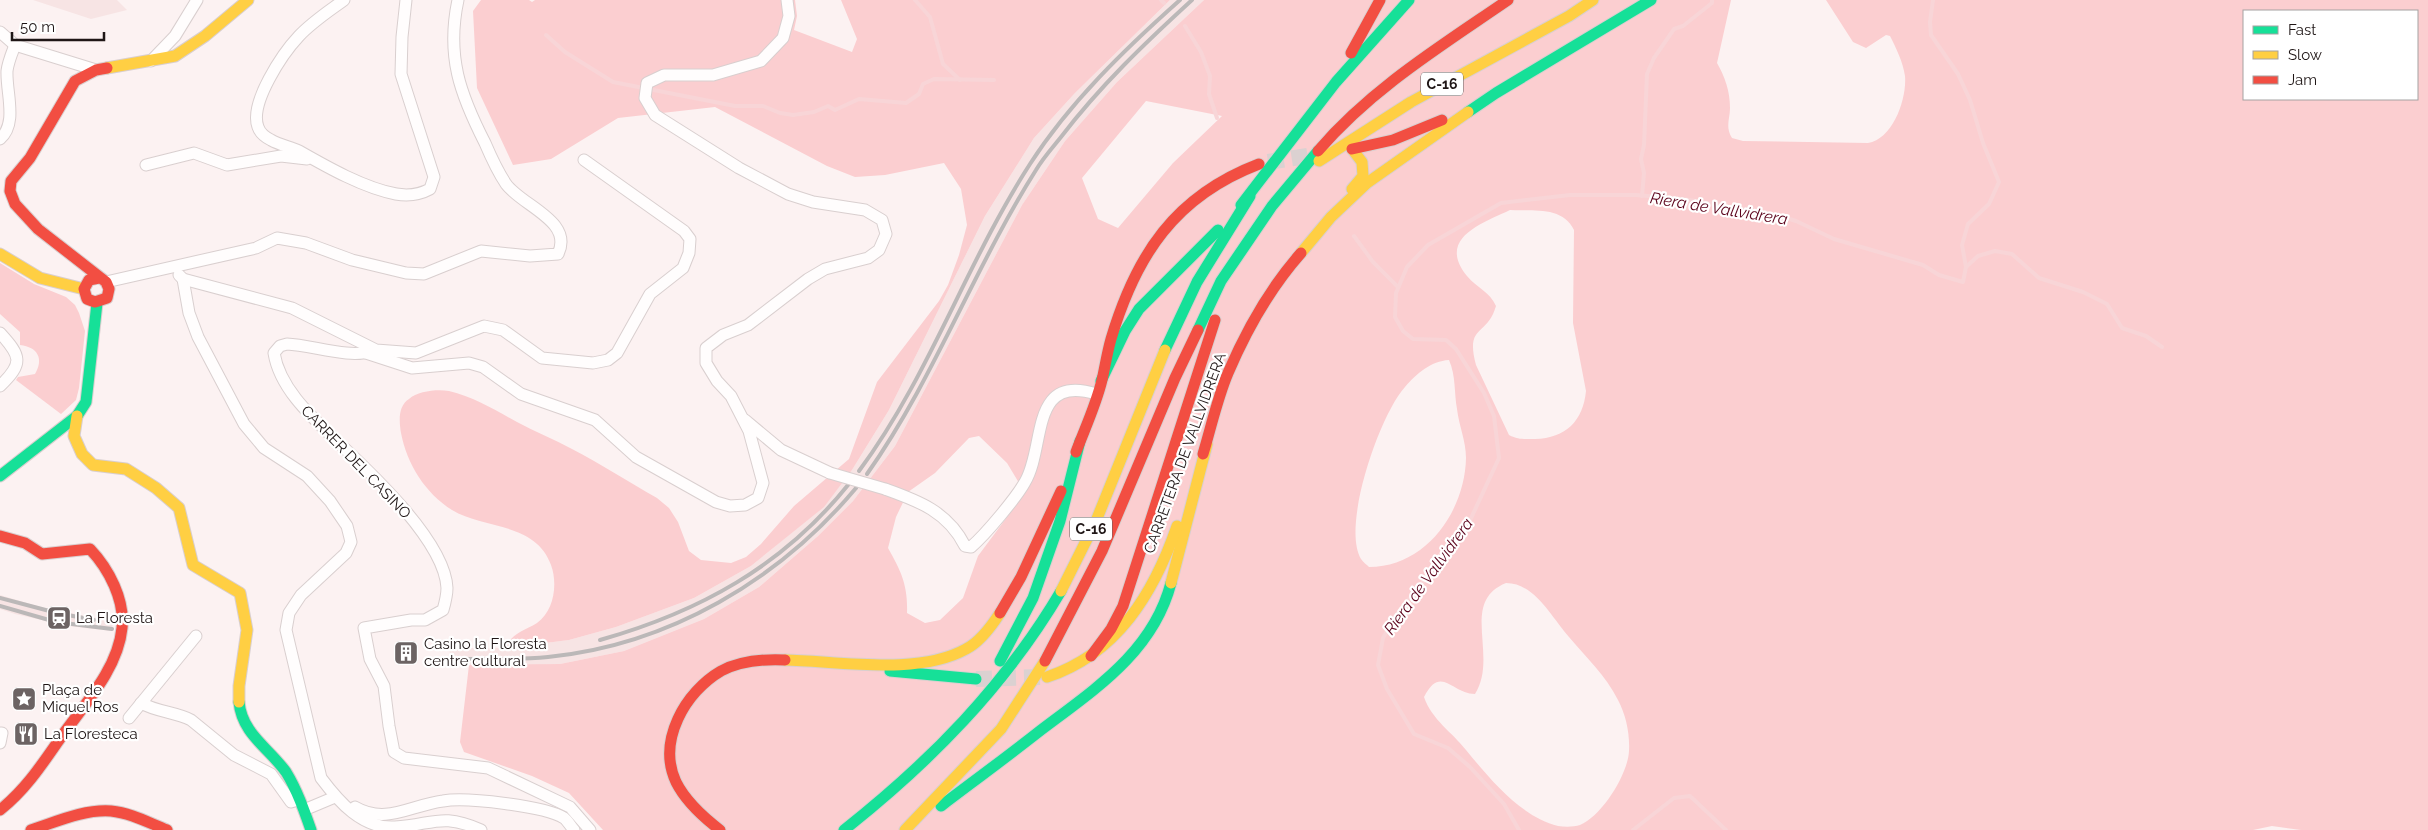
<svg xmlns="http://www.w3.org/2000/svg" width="2428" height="830" font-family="Raleway,sans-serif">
<rect width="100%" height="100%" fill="#fcf2f2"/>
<g fill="#f7e4e4">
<path d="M33,0H117L127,10L91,19Z"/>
<path d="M1170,0H1204L1117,82L1065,141L1022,205L895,446L853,501L818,536L759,587L704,619L624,651L560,664L492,667L449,664L450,648H505L569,640L616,627L694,598L751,566L823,507L852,470L889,410L985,216L1034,138L1075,93Z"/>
<path d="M0,595L44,608L113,621L112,631L68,626L15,614L0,609Z"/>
</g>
<g fill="#fbced0" fill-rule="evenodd">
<path d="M481,0H529L532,2L535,0H795L797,16L794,30L852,52L857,39L841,0H1170L1075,93L1034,138L985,216L889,410L852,470L824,507L751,566L694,598L616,627L569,640L505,648C512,633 524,631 537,623C554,611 558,584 551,565C536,522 483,529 452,510C425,493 407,464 401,433C399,421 398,406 409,399C418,391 437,389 449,391C474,397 495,410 517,422C535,432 554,439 572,449C601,464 629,482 657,498L669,508L678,522L689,551L701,560L731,563L746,557L761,544L794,506L849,459L877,382L939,301L948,285L959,255L967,225L961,189L944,163L885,175L855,177L827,166L715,107L618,118L551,159L513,165L477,88L473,11Z"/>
<path d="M1204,0H1731L1717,63C1725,77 1730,91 1730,108C1730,119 1725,127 1732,138L1743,141L1868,143C1893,139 1907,99 1905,76C1903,62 1896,48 1890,36L1886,35L1866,48L1853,42L1826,0H2428V830H2301L2272,826L2253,830H603L569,793L532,776L464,752L460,742L469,665L560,664L624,651L704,619L759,587L818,536L853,501L895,446L1022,205L1065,141L1117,82ZM2244,11H2417V99H2244ZM1146,101L1222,116L1173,163L1118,228L1098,219L1082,178ZM1510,210C1533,211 1563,206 1574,230L1573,323L1586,391C1583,421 1566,438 1535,439C1525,439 1519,440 1509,435L1476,365C1465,324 1487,337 1496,306C1490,292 1477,288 1467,276C1436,238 1483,223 1510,210ZM1449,360C1456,376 1454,392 1457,409C1459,426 1466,441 1466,458C1465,511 1426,567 1369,567C1367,565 1363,562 1361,559C1341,526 1380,414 1405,387C1416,374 1431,361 1449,360ZM979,436L1007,463L1025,493L978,556L963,598L940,620L925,623L907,613C908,585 901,571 888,548L896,517L908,492L935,473L969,438ZM1506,583C1535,583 1552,618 1569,637C1586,657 1606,676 1618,700C1626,715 1630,734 1629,751C1628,774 1602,816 1580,825C1574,827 1565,827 1558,826C1521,817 1490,779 1466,750C1452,732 1432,720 1424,697C1441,664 1452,694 1475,694C1499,656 1459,602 1506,583Z"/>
<path d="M0,263L34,284L66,297L75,305L79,313L85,331L79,388L76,400L61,414L16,380L18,377L35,374C44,359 38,347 20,345V332L0,314Z"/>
</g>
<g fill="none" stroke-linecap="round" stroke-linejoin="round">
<g stroke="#f8d5d7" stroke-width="4">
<path d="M915,0L930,17L943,64L960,80"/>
<path d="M1161,0L1164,3"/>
<path d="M1185,26L1201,52L1210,76L1209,94L1217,118"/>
<path d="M546,35L565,52L613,82L735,106H763L780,113L793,115L814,112L828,106L835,110L859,99L906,103L919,94L923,84L934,79L994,80"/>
<path d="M1642,196L1644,173L1641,159L1644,145L1647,74L1654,58L1674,29L1683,26L1712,3V0"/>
<path d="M1354,236L1373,262L1398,287"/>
<path d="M1966,267L1978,256L1995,251L2012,254L2039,278L2083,292L2107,304L2122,328L2146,336L2162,347"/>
<path d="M1519,830L1504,804L1470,767L1448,748L1414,734L1387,689L1378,665L1383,638L1396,615L1466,529L1499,458L1494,416L1484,393L1456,349L1446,340L1413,339L1403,331L1395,317L1396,293L1407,267L1428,245L1501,203L1570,195H1636L1683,199L1769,213L1796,221L1834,239L1923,265L1939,275L1963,282L1966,267L1962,245L1968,224L1989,204L1999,182L1983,143L1970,100L1958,74L1931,35L1930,22L1933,0"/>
<path d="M1633,830L1674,798L1690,796L1726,830"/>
</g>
<g stroke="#dbd1d1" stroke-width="16" stroke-dasharray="16 8" stroke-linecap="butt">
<path d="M1268,162L1321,154"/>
<path d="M976,679L1043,677"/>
</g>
<defs>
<g id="street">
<path d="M344,0C329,11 312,22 299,36C283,53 249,103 258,127C260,133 265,137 271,140C280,145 290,147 299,151C327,167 364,188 396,194C408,196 419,195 430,189L434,177L401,74L402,37L406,0"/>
<path d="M0,32L15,45L96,70"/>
<path d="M151,61L175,36L197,0"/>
<path d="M0,139C18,123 6,93 7,71C8,62 12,53 15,45"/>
<path d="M146,165L194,153L227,165L281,156L307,159"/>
<path d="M179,275L183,279L292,308L376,350L416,353L484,326L503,330L542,358L593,363L608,360L617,353L650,294L683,268L689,253L690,239L684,231L584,160"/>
<path d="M183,279L189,313L198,337L244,424L264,448L307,476L330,501L347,526L351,542L346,553L301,595L289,613L286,630L321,778C339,802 362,829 395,827C433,825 441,812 481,830"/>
<path d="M106,282L256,248L277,238L306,243L352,260L406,273L424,274L481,251L530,256L558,254C574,221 522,206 506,184C498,172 491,157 485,143C460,94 446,56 458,0"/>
<path d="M0,333C21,356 24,363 0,386"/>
<path d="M372,351C349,359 312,345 287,344L280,346L274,353C280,390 314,419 340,444C372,474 445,542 447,588C447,596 445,603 443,610L425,620H411L364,628L370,659L384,686L389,726L394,752L404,758L488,768L570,807L590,830"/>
<path d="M366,353L412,368L469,363L483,367L521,394L595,420L636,457L716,502L730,506L745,505L758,498L763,483L749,431L731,396L717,381L706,363V348L723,335L748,325L808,279L825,269L868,258L879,250L886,234L882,220L865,210L813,202L788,194L739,168L655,115L645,98L647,83L664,75H713L761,61L783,38L789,16L787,0"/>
<path d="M745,420L781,450L830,473"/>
<path d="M885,489C919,501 948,512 965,546L971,547C986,534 1016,498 1025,482C1046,447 1029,373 1096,394"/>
<path d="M141,703C157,712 176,712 191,720L234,755L271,774L291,802L298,800"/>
<path d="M129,718L196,636"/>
<path d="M0,733H2L0,743"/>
<path d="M355,807C386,825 411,805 443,801C466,797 545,806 564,818C568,821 571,827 574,830"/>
<path d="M304,810L335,797"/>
</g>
<g id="fast">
<path d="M1468,112L1496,93L1651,0"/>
<path d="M1241,205L1336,82L1409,0"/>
<path d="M1198,330L1221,281L1272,206L1318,151"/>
<path d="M1165,350L1197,282L1250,196"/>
<path d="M1101,381L1125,331L1139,309L1218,230"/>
<path d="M0,476L77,416L86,402L97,303"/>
<path d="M1000,661L1033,598L1060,521L1080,441"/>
<path d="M890,671L976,679"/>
<path d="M239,702C242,734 269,748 286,772C297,790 304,810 311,830"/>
<path d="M941,806C974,781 1008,756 1041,730C1095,689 1153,652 1171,583"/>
<path d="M844,830C930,762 1005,686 1061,591"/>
</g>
<g id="slow">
<path d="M107,68L175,56L205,36L248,0"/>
<path d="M1352,149L1362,162L1363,176L1352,189"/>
<path d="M1319,161L1411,102L1569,16L1593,0"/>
<path d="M1301,253L1331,217L1367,183L1468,112"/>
<path d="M0,254L40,278L84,289"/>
<path d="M77,416L74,436L82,454L93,465L126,469L156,488L179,508L193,565L240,593L247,630L239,686V702"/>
<path d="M1171,583L1207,444"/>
<path d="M1061,591L1096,521L1165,350"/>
<path d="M785,660C838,661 918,676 966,649C980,642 991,627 1000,613"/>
<path d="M1047,677C1117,654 1154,593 1177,526"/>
<path d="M905,830L1001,729L1045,661"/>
</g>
<g id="jam">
<path d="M1351,53L1380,0"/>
<path d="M1352,149L1393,140L1442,120"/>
<path d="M1318,151C1371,89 1441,46 1508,0"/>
<path d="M99,278L89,280L84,289L87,299L95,302L107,298L109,289L106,282L38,229L15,204L10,191L11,181L30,158L75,81L96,70L107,68"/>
<path d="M1076,452C1085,428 1096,405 1102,380C1105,367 1107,353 1111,339C1136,255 1175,196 1259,164"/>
<path d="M1203,454C1211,428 1217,399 1228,373C1246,331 1270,288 1301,253"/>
<path d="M0,536L25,543L42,554L90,549C109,569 125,600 122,628C118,670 82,707 59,740C41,766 25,790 0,810"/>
<path d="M1000,613L1021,577L1061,491"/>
<path d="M1091,656L1111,629L1123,606L1215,320"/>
<path d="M1045,661L1102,551L1175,378L1198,330"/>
<path d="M31,830C56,822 84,809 111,811C131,813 149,823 167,830"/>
<path d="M720,830C703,817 686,802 676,782C657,741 685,692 721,671C740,661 764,659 785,660"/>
</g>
</defs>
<use href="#street" stroke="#d9cfcf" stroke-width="13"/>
<use href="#fast" stroke="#d9cfcf" stroke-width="13"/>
<use href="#slow" stroke="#d9cfcf" stroke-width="13"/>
<use href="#jam" stroke="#d9cfcf" stroke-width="13"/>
<use href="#street" stroke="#fffdfd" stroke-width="11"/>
<use href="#fast" stroke="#16e098" stroke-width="11"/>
<use href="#slow" stroke="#ffcf43" stroke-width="11"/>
<use href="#jam" stroke="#f24e42" stroke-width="11"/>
<g stroke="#bbb8b8" stroke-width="4">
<path d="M859,471C929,377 966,263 1030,164C1070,102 1125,49 1180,0"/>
<path d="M867,474C934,379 974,268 1036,170C1043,158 1053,147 1061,137C1100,86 1145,43 1192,0"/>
<path d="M0,598L57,613L94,620"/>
<path d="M0,606L56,622L112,629"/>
<path d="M600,640C699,612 783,566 848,485"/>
<path d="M450,659C483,659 515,660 548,657C669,645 779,580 856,488"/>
</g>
<defs>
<path id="street-bridge" d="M830,473L885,489"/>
</defs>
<use href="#street-bridge" stroke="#d9cfcf" stroke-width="13" stroke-linecap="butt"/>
<use href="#street-bridge" stroke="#fffdfd" stroke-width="11"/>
</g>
<defs>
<symbol id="station-square" viewBox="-11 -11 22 22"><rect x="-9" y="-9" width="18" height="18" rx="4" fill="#6c6363" stroke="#fff"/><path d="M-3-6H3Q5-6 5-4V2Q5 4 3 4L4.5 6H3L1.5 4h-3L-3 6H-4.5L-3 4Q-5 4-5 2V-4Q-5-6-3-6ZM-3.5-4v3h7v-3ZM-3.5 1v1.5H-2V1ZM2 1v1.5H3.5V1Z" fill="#fff"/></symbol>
<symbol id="building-square" viewBox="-11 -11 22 22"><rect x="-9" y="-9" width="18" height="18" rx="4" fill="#6c6363" stroke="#fff"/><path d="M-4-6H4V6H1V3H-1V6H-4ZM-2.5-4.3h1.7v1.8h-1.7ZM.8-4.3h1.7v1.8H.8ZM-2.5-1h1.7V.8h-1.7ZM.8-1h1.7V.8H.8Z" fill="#fff"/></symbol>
<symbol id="sight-square" viewBox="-11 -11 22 22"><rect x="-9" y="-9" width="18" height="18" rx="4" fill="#6c6363" stroke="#fff"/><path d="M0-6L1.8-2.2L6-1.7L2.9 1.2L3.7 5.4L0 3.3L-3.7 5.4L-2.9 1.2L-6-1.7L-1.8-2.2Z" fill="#fff"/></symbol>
<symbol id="restaurant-square" viewBox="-11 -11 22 22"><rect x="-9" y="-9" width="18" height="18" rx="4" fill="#6c6363" stroke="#fff"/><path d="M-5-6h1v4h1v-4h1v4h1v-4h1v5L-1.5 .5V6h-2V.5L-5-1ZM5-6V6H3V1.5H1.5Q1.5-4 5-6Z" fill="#fff"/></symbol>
</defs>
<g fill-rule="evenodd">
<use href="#station-square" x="45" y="604" width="28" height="28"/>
<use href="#building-square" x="392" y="639" width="28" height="28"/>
<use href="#sight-square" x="10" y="685" width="28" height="28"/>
<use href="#restaurant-square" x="12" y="720" width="28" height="28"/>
</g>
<g text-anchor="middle" stroke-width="4.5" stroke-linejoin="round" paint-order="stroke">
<g fill="#fff" stroke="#625c5c" stroke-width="1">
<rect x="1421" y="72.5" width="42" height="23" rx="4"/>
<rect x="1070" y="517.5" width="42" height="23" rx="4"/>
</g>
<g font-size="14" font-weight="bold" fill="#1f1616">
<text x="1442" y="89">C-16</text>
<text x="1091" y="534">C-16</text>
</g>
<g font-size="15" fill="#1f1616" stroke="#fff">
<text transform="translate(1185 453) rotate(-70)" y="5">CARRETERA DE VALLVIDRERA</text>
<text transform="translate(356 462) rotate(46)" y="5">CARRER DEL CASINO</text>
</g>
<g font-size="15" fill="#1f1616" stroke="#fff" text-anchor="start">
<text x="76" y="623">La Floresta</text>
<text x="424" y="649">Casino la Floresta<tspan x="424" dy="17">centre cultural</tspan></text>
<text x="42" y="695">Plaça de<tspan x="42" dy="17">Miquel Ros</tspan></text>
<text x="44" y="739">La Floresteca</text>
</g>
<g font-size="16" font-style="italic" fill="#5b031b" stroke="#fff">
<text transform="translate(1719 208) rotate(9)" y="6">Riera de Vallvidrera</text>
<text transform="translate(1428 576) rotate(-54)" y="6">Riera de Vallvidrera</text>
</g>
</g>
<rect x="2243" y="10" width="175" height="90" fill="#ffffff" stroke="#a5a2a2"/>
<rect x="2253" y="26" width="25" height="8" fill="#16e098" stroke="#a5a2a2"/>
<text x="2288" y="35" font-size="15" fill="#1f1616">Fast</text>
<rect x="2253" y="51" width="25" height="8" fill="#ffcf43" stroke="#a5a2a2"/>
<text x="2288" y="60" font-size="15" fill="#1f1616">Slow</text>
<rect x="2253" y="76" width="25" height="8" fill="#f24e42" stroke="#a5a2a2"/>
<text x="2288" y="85" font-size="15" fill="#1f1616">Jam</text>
<path d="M12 32v8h92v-8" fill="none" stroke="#1f1616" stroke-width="2.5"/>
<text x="20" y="32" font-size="15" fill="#1f1616" stroke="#ffffff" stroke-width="4" paint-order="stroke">50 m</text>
</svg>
